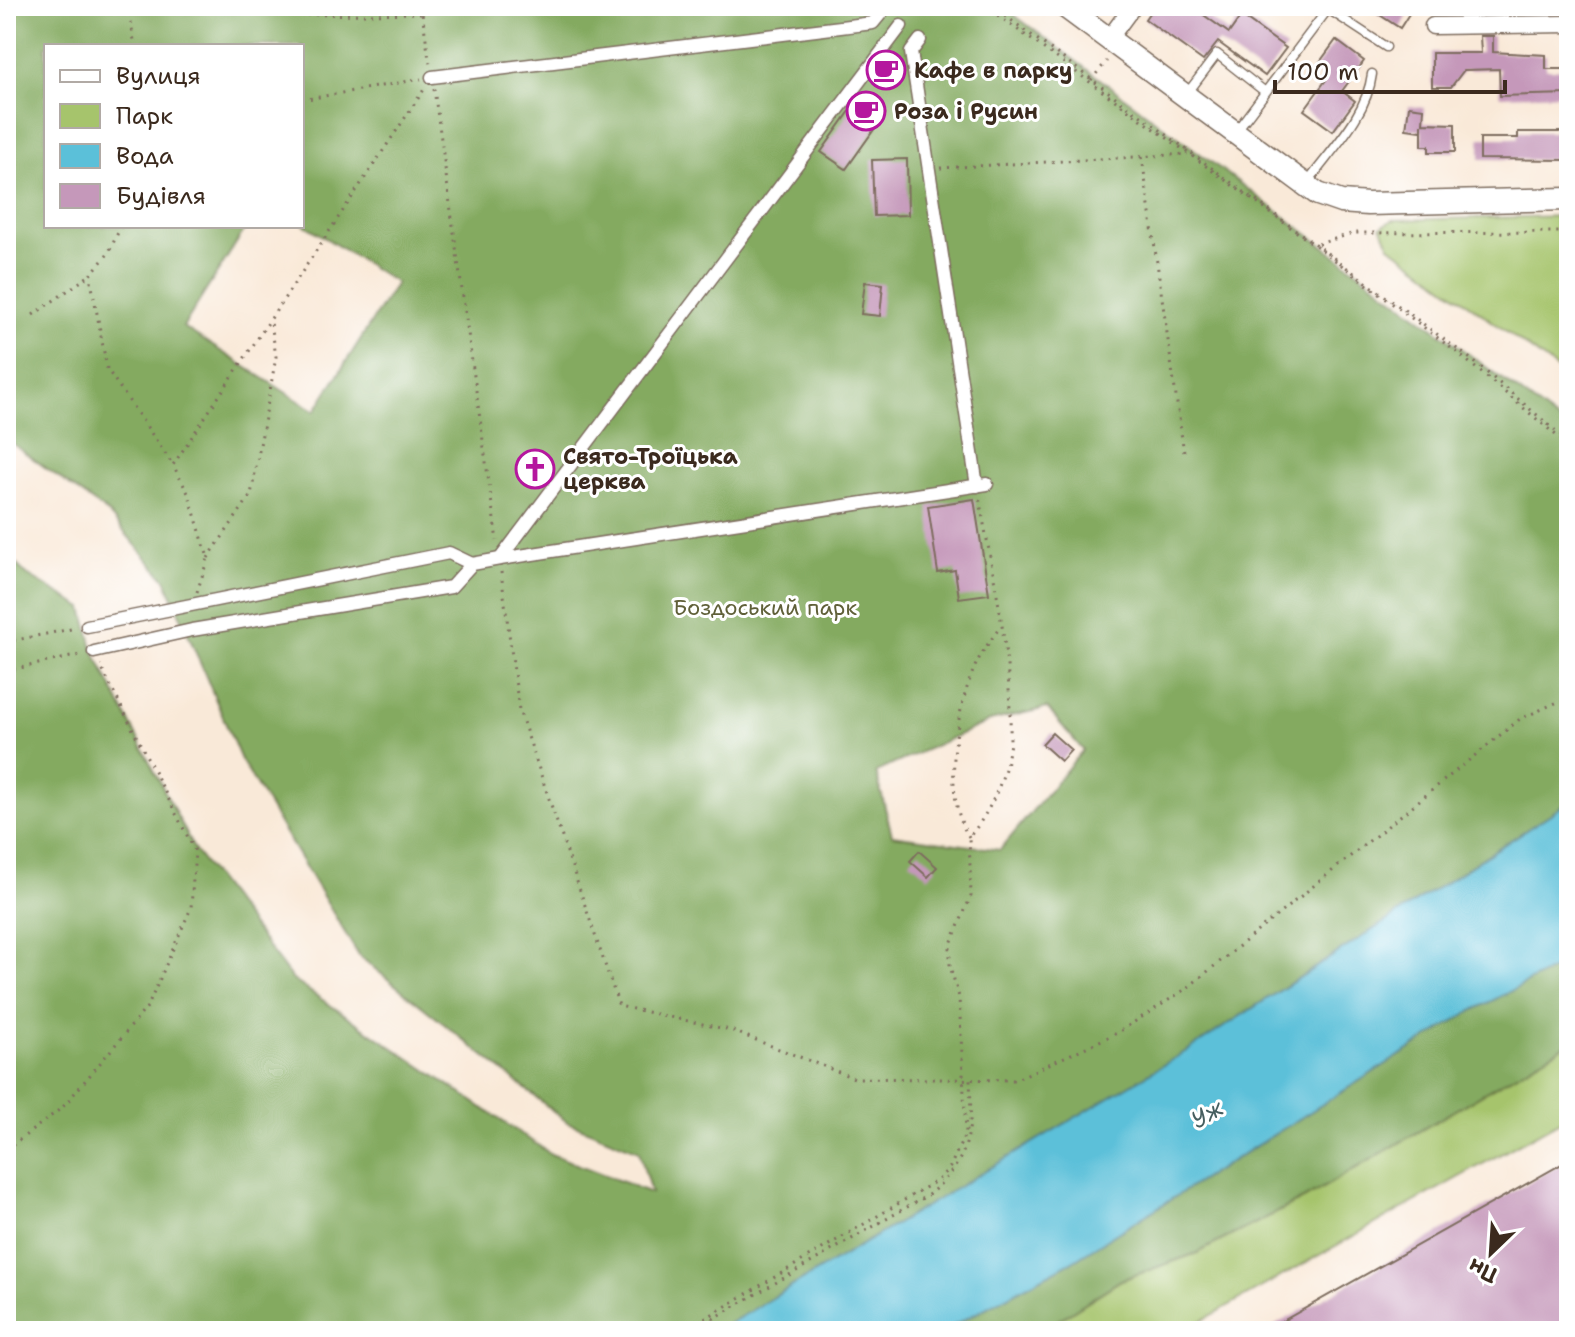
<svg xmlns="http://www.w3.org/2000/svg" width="1575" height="1337" font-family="'Shantell Sans',sans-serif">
<rect width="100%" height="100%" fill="#fff"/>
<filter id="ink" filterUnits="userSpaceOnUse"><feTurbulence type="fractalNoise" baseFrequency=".0125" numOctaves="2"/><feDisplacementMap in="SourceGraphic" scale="16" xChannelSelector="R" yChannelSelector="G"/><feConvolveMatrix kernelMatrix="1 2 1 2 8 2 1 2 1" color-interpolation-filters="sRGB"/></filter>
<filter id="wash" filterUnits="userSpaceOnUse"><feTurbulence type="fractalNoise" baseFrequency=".006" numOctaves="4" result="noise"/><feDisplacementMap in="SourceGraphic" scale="32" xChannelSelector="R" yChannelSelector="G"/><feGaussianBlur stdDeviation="1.8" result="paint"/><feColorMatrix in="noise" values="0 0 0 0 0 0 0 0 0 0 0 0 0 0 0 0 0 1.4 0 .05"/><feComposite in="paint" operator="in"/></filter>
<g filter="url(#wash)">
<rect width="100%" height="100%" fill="#f9e9d8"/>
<g fill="#a6c46c" stroke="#707745" stroke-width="2">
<path d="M1569,216V378L1390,246L1381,227L1393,220Z"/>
<path d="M1569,1043V1116L1183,1331H1041L1121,1280L1197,1253L1305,1198Z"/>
</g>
<g fill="#84aa60" stroke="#606a3f" stroke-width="2" fill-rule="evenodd">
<path d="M6,6H1002L1569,429V802L1190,1049L717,1331H6V554L27,575L83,608L94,652L195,851L293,980L551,1154L651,1193L639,1151L567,1122L359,956L241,760L165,579L108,513L6,439ZM46,46H302V223L396,283L315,411L183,327L247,226H46ZM1047,708L1083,750L1000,850L892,835L876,772L990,721Z"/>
<path d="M1569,961V1043L1305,1198L1197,1253L1121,1280L1041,1331H943L1071,1262L1466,1014Z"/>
</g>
<path fill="#5bc0d9" stroke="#4b757c" stroke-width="2" d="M1569,802V961L1466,1014L1071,1262L943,1331H717L1190,1049Z"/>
<g id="blocks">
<g fill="#c598ba">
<path d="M1154,6H1191L1229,33L1241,16L1286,48L1265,76L1218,42L1203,61L1145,19Z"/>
<path d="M1366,6H1414L1400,28Z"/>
<path d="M1480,36H1493V52L1546,55V69H1569V94L1500,96L1499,69L1464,70L1451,87H1432V53H1481Z"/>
<path d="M1336,40L1364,61L1342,91L1355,101L1333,131L1304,110L1326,80L1314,70Z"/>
<path d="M860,97L885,114L846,169L821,152Z"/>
<path d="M1409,106L1424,108L1423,123L1455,124V152H1429V146H1422V124V131L1406,129Z"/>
<path d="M1518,132H1569V160L1480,159V138H1518Z"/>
<path d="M907,159L908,215L874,216L872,160Z"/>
<path d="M865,282L883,284L880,316L861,314Z"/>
<path d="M974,499L989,594L959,598L955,570L938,573L928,506Z"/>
<path d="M1052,733L1071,750L1061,761L1042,744Z"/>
<path d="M919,851L937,867L928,877L910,861Z"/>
<path d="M1569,1160V1331H1265Z"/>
</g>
</g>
</g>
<g filter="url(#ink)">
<use href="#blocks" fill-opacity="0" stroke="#7e6d5f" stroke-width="2"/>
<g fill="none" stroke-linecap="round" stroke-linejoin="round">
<defs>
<g id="service">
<path d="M1186,95L1217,54L1264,91"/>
<path d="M1237,130L1328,9L1386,47"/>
<path d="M1308,182C1332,149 1367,115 1372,74"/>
</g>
<g id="pedestrian">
<path d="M920,40L911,52L977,486"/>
<path d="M432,77L873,23L882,12"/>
<path d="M500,559L901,26"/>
<path d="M87,626L449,553L472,564"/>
<path d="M94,652L192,630L451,587L472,564L500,559L987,484"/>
</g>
<g id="minor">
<path d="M1433,26L1569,24"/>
<path d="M1108,40L1133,6"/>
</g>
<path id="tertiary" d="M1064,6L1318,194L1341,202L1368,204L1569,199"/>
</defs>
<use href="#service" stroke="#7e6d5f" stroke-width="11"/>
<use href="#pedestrian" stroke="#7e6d5f" stroke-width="15"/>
<use href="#minor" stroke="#7e6d5f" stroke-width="19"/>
<use href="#tertiary" stroke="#7e6d5f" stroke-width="25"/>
<g stroke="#7e6d5f" stroke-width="3" stroke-dasharray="2 6" stroke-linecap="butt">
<path d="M128,6L135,46"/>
<path d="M421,6L430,65"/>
<path d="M985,6L1319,248L1459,354L1569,446"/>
<path d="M992,6L1472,360L1569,442"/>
<path d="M307,15L422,13"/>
<path d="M1091,80L1107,61"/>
<path d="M434,89L497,541"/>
<path d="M302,100L421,79"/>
<path d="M1142,157L1184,453"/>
<path d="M940,168L1188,154"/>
<path d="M121,226L108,254L90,275L107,369L173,465"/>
<path d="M1318,244L1354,233L1569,232"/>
<path d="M33,315L90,275"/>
<path d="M208,558L251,495L276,357L271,322"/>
<path d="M501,572L519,710L619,1006L730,1030L854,1078L1014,1080L1117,1033L1186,989L1520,719L1569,697"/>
<path d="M197,592L208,558L189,495L173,465L425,88"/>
<path d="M6,642L76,628"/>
<path d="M6,671L80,655"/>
<path d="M969,837C942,796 955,713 974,669C980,654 991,640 1000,627"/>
<path d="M6,1150L63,1107L148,1006L191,908L195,851L100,665"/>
<path d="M684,1331L938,1180L950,1167L966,1132L959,997L950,966V946L971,896L969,837C990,813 1010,770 1010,736C1012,656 993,575 979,497"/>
<path d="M692,1331L928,1195C972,1159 972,1131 970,1078"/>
</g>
<use href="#service" stroke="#fff" stroke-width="8"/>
<use href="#pedestrian" stroke="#fff" stroke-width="12"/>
<use href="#minor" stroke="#fff" stroke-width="16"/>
<use href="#tertiary" stroke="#fff" stroke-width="22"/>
</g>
</g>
<defs>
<symbol id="cafe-ring" viewBox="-11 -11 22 22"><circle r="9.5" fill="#fff" stroke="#b5179e" stroke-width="1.5"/><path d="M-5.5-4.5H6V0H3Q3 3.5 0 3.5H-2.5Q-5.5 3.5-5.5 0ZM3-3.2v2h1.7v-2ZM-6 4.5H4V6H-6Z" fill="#b5179e"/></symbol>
<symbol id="church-ring" viewBox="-11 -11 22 22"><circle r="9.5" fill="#fff" stroke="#b5179e" stroke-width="1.5"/><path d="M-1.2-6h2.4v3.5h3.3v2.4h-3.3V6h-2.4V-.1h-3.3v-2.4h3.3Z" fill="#b5179e"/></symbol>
</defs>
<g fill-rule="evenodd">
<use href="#cafe-ring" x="864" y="48" width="44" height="44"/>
<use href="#cafe-ring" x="844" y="89" width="44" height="44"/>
<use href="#church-ring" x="513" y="447" width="44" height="44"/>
</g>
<g text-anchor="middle" stroke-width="6" stroke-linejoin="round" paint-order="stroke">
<g font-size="22" font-weight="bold" fill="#3b2a1e" stroke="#fff" text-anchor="start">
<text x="914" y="78">Кафе в парку</text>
<text x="894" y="119">Роза і Русин</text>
<text x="563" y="464">Свято-Троїцька<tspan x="563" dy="25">церква</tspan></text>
</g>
<g font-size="22" fill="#606039" stroke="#fff">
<text x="765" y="615">Боздоський парк</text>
</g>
<g font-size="24" font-style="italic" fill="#465e5f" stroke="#fff">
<text transform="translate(1207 1114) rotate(-31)" y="8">Уж</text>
</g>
</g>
<rect width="1575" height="1337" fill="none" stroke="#fff" stroke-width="32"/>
<rect x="44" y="44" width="260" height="184" fill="#ffffff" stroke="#b1aaa5" stroke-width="2"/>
<rect x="60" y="70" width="40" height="12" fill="#ffffff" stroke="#b1aaa5" stroke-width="2"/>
<text x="116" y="84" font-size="24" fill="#3b2a1e">Вулиця</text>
<rect x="60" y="104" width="40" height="24" fill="#a6c46c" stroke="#b1aaa5" stroke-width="2"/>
<text x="116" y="124" font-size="24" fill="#3b2a1e">Парк</text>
<rect x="60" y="144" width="40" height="24" fill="#5bc0d9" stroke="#b1aaa5" stroke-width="2"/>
<text x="116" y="164" font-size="24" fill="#3b2a1e">Вода</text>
<rect x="60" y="184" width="40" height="24" fill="#c598ba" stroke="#b1aaa5" stroke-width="2"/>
<text x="116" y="204" font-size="24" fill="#3b2a1e">Будівля</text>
<g transform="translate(1491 1253) rotate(205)" stroke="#ffffff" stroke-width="6" paint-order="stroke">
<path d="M0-6L14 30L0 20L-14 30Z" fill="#3b2a1e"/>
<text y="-12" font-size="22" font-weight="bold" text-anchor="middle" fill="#3b2a1e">Пн</text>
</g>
<path d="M1275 80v12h230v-12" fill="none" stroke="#3b2a1e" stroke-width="4"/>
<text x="1287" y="80" font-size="24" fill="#3b2a1e" stroke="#ffffff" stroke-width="6" paint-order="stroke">100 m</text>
</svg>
